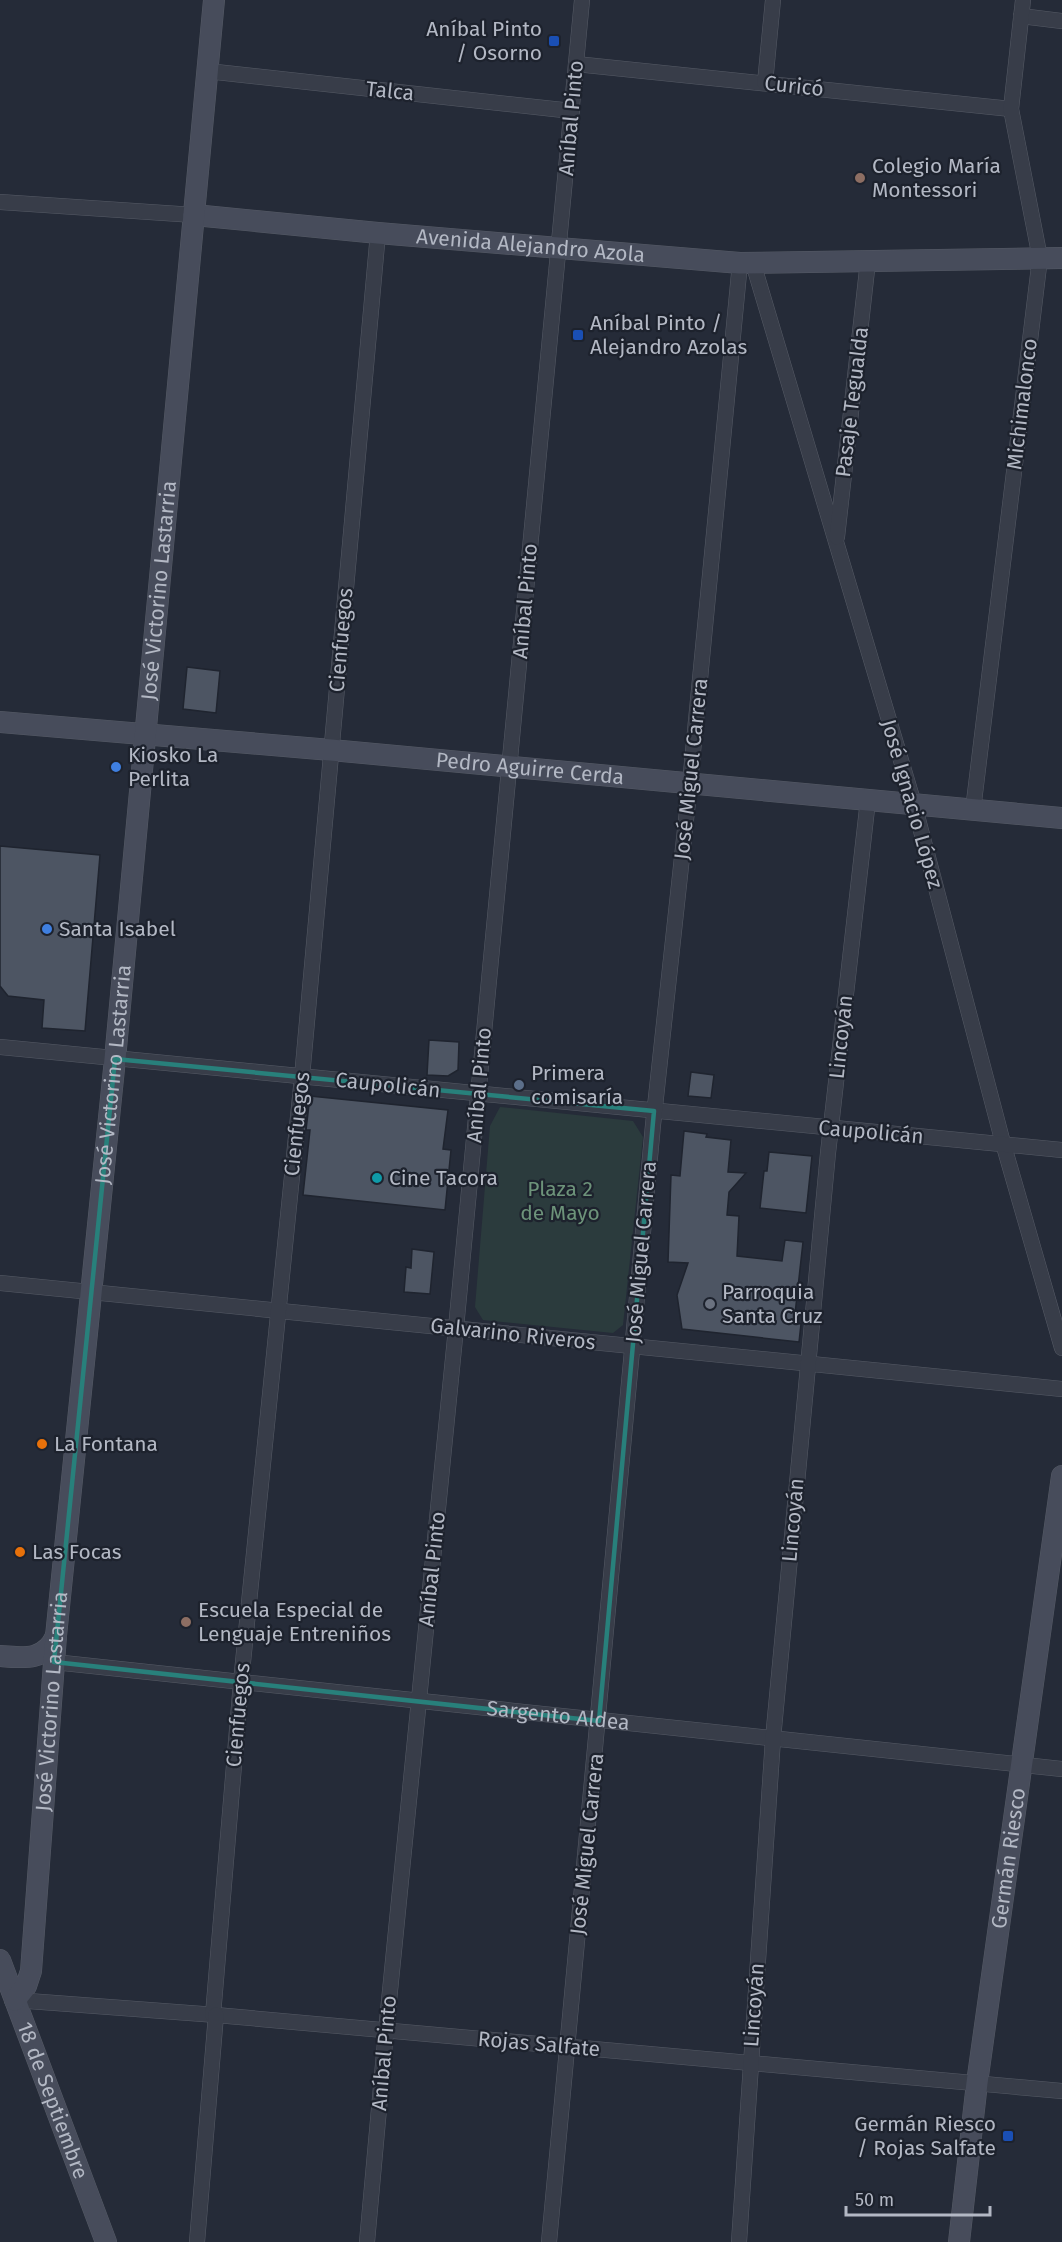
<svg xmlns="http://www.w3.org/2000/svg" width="1062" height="2242" font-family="'Fira Sans',sans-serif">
<rect width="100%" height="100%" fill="#252b38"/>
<path fill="#2b3b3d" d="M500,1107L633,1121L643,1137L623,1325L613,1333L483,1320L475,1307L490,1126Z"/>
<g fill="#4d5563" stroke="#1f242f" stroke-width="1.5">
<path d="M187,667L220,671L216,713L183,709Z"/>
<path d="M0,846L100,855L85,1031L42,1028L44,1000L8,996L0,986Z"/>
<path d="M429,1040L459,1042L458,1070L448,1076L427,1075Z"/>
<path d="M691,1072L714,1075L711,1098L688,1096Z"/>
<path d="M310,1096L448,1110L443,1149L451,1150L445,1210L303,1195L310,1130H306Z"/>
<path d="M684,1131L707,1134L706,1137L731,1140L728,1172L746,1173L729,1192L727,1215L739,1216L737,1256L782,1261L785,1240L803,1242L794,1323L801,1324L799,1342L682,1329L677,1295L688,1263L668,1262L671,1175L680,1176Z"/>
<path d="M769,1152L812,1156L806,1213L760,1208L764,1171H767Z"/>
<path d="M412,1249L434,1252L430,1294L404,1292L406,1267L411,1268Z"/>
</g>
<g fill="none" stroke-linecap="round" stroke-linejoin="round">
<defs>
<g id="street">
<path d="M1021,16L1062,21"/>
<path d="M576,64L1011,109"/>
<path d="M207,71L572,111"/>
<path d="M765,83L773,0"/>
<path d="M0,202L194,215"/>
<path d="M753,263L914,804L1003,1143L1062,1348"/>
<path d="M837,537L868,261"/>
<path d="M973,810L1040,258L1011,109L1023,0"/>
<path d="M0,1047L1062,1150"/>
<path d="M0,1283L1062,1389"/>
<path id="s1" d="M54,1662L1062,1769"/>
<path d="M15,2000L216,2015L1062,2091"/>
<path d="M213,2015L241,1682L302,1077L378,233"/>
<path d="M197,2242L216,2015"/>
<path d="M367,2242L386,2031L456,1328L582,0"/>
<path d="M549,2242L653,1125L690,783L740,263"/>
<path d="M739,2242L773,1739L828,1153L868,800"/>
</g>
<g id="secondary">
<path id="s2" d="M194,215L378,233L740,263L1062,258"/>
<path id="s3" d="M0,722L331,750L1062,818"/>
<path d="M0,1656C24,1658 45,1661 56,1636"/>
<path id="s4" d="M0,1960L106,2242"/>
<path id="s5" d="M15,2000L26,1986L31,1971L56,1636L115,1059L214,0"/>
<path id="s6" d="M959,2242L977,2083L1062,1476"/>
</g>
</defs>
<use href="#street" stroke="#565b66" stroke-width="16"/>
<use href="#secondary" stroke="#565b66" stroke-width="22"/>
<use href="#street" stroke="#383d49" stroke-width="15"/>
<use href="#secondary" stroke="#474c5b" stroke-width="21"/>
</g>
<path fill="none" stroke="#28807b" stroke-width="4.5" stroke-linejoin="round" d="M115,1059L654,1111L599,1721L54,1662Z"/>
<g fill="#1a4fb4" stroke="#1d222d" stroke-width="2">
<rect x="548" y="35" width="12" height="12" rx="3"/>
<rect x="572" y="329" width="12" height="12" rx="3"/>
<rect x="1002" y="2130" width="12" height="12" rx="3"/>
</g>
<g fill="#8d6e63" stroke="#1d222d" stroke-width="2">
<circle cx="860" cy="178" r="6"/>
<circle cx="186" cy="1622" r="6"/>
</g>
<g fill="#3f7fe0" stroke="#1d222d" stroke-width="2">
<circle cx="116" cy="767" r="6"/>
<circle cx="47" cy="929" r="6"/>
</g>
<circle fill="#5c6f8a" stroke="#1d222d" stroke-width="2" cx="519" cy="1085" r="6"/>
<circle fill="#0f9aa8" stroke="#1d222d" stroke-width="2" cx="377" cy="1178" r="6"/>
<circle fill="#6b7280" stroke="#1d222d" stroke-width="2" cx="710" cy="1304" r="6"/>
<g fill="#e8710a" stroke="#1d222d" stroke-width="2">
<circle cx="42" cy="1444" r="6"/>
<circle cx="20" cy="1552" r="6"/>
</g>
<g text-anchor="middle" stroke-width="4.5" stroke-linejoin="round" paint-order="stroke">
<g font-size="21" fill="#b3b8c4" stroke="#1d222d" text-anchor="start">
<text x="542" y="36" text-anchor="end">Aníbal Pinto<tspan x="542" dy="24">/ Osorno</tspan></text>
<text x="872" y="173">Colegio María<tspan x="872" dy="24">Montessori</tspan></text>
<text x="590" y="330">Aníbal Pinto /<tspan x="590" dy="24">Alejandro Azolas</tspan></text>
<text x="128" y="762">Kiosko La<tspan x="128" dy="24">Perlita</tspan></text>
<text x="59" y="936">Santa Isabel</text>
<text x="531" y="1080">Primera<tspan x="531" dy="24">comisaría</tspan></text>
<text x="389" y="1185">Cine Tacora</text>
<text x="722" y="1299">Parroquia<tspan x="722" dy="24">Santa Cruz</tspan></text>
<text x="54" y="1451">La Fontana</text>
<text x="32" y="1559">Las Focas</text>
<text x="198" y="1617">Escuela Especial de<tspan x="198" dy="24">Lenguaje Entreniños</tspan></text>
<text x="996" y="2131" text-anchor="end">Germán Riesco<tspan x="996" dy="24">/ Rojas Salfate</tspan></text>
</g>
<g font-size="21" fill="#b3b8c4" stroke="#1d222d">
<text transform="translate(794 86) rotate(6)" y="7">Curicó</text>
<text transform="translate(390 91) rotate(6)" y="7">Talca</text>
<text transform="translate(571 118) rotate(-85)" y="7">Aníbal Pinto</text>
<text dy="7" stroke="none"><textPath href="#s2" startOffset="338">Avenida Alejandro Azola</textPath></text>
<text transform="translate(852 402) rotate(-83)" y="7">Pasaje Tegualda</text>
<text transform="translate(1022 404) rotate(-83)" y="7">Michimalonco</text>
<text dy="7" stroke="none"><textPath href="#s5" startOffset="1420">José Victorino Lastarria</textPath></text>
<text transform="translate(525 601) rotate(-85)" y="7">Aníbal Pinto</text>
<text transform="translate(341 640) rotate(-85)" y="7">Cienfuegos</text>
<text dy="7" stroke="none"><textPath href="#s3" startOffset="532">Pedro Aguirre Cerda</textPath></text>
<text transform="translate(691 769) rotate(-84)" y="7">José Miguel Carrera</text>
<text transform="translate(912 804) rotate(74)" y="7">José Ignacio López</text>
<text transform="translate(841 1037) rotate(-84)" y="7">Lincoyán</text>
<text dy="7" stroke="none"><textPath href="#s5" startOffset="934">José Victorino Lastarria</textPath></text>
<text transform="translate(388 1085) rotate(6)" y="7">Caupolicán</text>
<text transform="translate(479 1085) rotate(-85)" y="7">Aníbal Pinto</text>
<text transform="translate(297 1124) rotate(-84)" y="7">Cienfuegos</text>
<text transform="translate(871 1132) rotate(5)" y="7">Caupolicán</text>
<text transform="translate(641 1252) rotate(-85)" y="7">José Miguel Carrera</text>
<text transform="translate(513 1334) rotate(6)" y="7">Galvarino Riveros</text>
<text transform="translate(793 1520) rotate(-85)" y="7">Lincoyán</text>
<text transform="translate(432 1569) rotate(-84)" y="7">Aníbal Pinto</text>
<text dy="7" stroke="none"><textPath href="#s5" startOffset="304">José Victorino Lastarria</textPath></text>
<text transform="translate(238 1715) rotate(-85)" y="7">Cienfuegos</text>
<text dy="7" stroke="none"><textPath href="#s1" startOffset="507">Sargento Aldea</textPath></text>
<text transform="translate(587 1844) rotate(-84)" y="7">José Miguel Carrera</text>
<text dy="7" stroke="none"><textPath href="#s6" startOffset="387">Germán Riesco</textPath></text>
<text transform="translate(754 2005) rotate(-86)" y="7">Lincoyán</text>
<text transform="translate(539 2044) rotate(5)" y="7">Rojas Salfate</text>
<text transform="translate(384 2053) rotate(-85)" y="7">Aníbal Pinto</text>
<text dy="7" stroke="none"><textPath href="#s4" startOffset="150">18 de Septiembre</textPath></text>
</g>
<g font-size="21" fill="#6d937a" stroke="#1d222d">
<text x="560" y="1196">Plaza 2<tspan x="560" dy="24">de Mayo</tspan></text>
</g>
</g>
<path d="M846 2206v9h144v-9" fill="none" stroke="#b3b8c4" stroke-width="3"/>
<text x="855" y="2206" font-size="18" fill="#b3b8c4" stroke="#1d222d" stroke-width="4.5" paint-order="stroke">50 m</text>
</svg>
